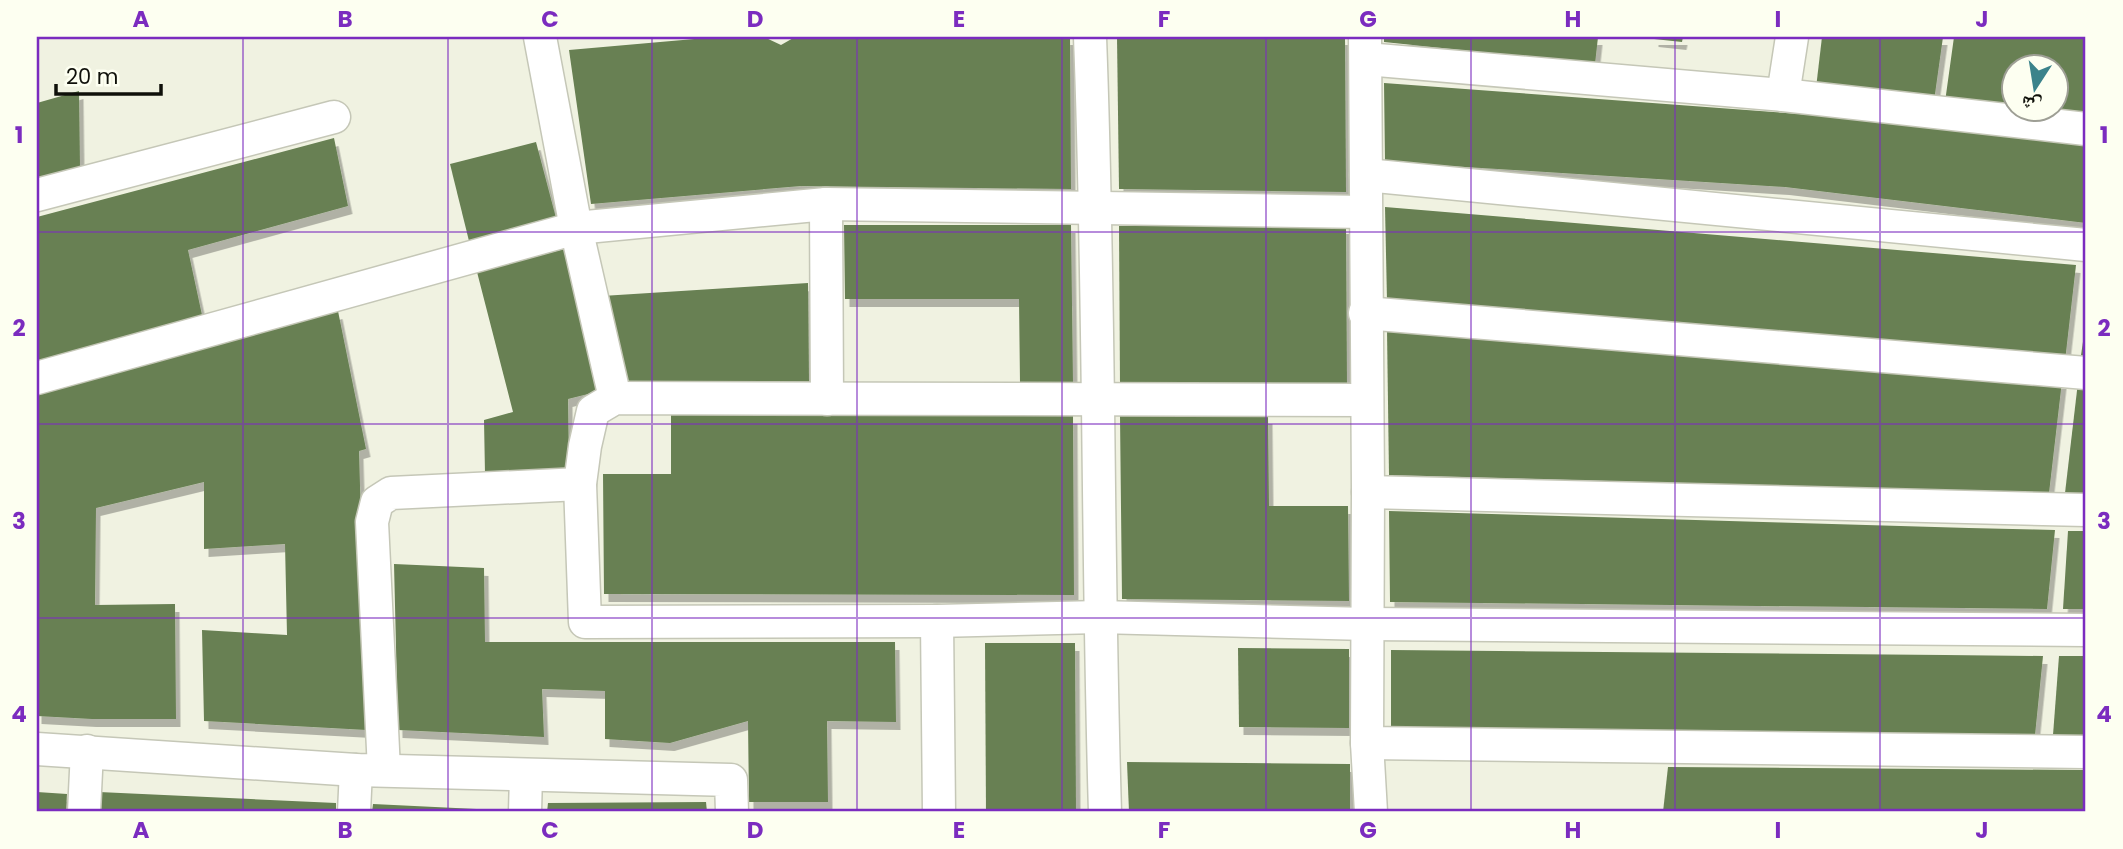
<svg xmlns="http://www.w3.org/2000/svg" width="2123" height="849" font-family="Poppins,'Noto Naskh Arabic',sans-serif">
<defs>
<filter id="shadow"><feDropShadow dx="4.5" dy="8" stdDeviation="0" flood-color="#0004"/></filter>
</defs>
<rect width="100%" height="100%" fill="#f0f2e1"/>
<g fill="#688053" filter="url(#shadow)">
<path d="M717,37H764L781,45L795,37H1070L1071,189L801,186L591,204L569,50Z"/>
<path d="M1117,37H1345L1346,192L1119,189Z"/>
<path d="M1384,37H1598L1595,64L1384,42Z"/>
<path d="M1654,37H1683L1682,42L1654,39Z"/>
<path d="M1822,37H1943L1934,101L1816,88Z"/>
<path d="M1954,37H2086V118L2018,108H2056V66H2014V110L1945,102Z"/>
<path d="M1384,83L1946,125L2086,141V223L1785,187L1385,162Z"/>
<path d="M79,91L80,167L37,179V103Z"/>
<path d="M334,138L348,206L188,250L202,315L37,361V217Z"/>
<path d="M536,142L556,218L469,241L450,164Z"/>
<path d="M1385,207L2076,265L2065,361L1387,300Z"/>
<path d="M844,225H1071L1073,384H1020L1019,299H845Z"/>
<path d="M1119,226H1346L1347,385L1120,384Z"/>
<path d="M564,249L600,391L568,399L569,471L485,474L484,420L513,412L477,272Z"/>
<path d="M808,283L809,383H624L602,296Z"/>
<path d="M338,311L366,449L359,451L367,730L204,721L202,630L287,635L285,544L204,549V482L96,508L95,605L175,604L176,719H92L37,716V394Z"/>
<path d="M2085,328H2086V362H2080Z"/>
<path d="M1387,330L2062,381L2049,493L1389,475Z"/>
<path d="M2078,382L2086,383V494L2065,493Z"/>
<path d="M671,415L1073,416L1074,595L604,594L603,474H671Z"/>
<path d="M1120,416H1268L1269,506H1348L1349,601L1122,599Z"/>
<path d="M1389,511L1969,528L2055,530L2047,609L1390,602Z"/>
<path d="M2068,531H2086V609H2063Z"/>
<path d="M394,564L484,568L485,642H895L896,722L827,721L828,802H749L748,721L670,743L605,739V691L542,689L544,737L398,730Z"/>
<path d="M985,643H1075L1076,812H986Z"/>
<path d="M1238,648L1349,649V728L1239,727Z"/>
<path d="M1391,650L1945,655L2043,656L2035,735L1391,729Z"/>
<path d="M2059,656H2086V736L2053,735Z"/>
<path d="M1127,762L1350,764V812H1129Z"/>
<path d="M1668,767L2086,770V812H1663Z"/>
<path d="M37,792L67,794L66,812H37Z"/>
<path d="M99,792L336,803V812H98Z"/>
<path d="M706,802L707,812H547L548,803Z"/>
<path d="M373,804L497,810V812H372Z"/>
</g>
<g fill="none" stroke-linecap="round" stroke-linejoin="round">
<defs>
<g id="minor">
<path d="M540,37L576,228L615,398"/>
<path d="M1090,37C1100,295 1097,554 1105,812"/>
<path d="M1365,37L1368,492L1367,743L2086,752"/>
<path d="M1366,59L1783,95L2086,129"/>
<path d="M1783,95L1792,37"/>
<path d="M1366,175L2086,245"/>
<path d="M37,195L334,117"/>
<path d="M826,204L827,399"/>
<path d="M1365,313L2086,373"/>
<path d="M37,378L576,228L826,204L1365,212"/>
<path d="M1367,400L615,398L593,411L585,446L580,484L585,622L937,621L1099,617L1367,624L2086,630"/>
<path d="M1368,492L2086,510"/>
<path d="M937,621L939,812"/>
<path d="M1367,743L1371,812"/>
<path d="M37,749L356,770L731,780L732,812"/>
<path d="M384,770L372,522L377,502L391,493L580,484"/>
<path d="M84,812L87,751"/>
<path d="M354,812L356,770"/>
<path d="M525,812L526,775"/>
</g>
</defs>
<use href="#minor" stroke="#c5c7b7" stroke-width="35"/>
<use href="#minor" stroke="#fff" stroke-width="32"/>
</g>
<path fill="none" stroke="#7b2cbf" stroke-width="2" stroke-opacity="0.55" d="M243,37V812M448,37V812M652,37V812M857,37V812M1062,37V812M1266,37V812M1471,37V812M1675,37V812M1880,37V812M37,232H2086M37,424H2086M37,618H2086"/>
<rect width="2123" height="849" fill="none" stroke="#fdfff1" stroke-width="77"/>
<g transform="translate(2035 88) rotate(192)"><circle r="33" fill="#fdfff1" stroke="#9e9f95" stroke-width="2"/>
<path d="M0-5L12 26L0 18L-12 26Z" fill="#3b838b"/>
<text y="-10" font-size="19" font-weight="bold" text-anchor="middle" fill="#0f100a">ش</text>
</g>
<path d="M56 84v10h105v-10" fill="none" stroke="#0f100a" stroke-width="3.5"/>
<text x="66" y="84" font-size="21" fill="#0f100a" stroke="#fdfff1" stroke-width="5" paint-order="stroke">20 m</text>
<rect x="38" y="38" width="2046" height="772" fill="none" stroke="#7b2cbf" stroke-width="2.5"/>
<g font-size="23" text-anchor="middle" font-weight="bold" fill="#7b2cbf">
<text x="141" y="27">A</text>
<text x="345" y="27">B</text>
<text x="550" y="27">C</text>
<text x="755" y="27">D</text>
<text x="959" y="27">E</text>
<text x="1164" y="27">F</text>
<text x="1368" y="27">G</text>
<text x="1573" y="27">H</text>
<text x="1778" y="27">I</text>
<text x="1982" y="27">J</text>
<text x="19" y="143">1</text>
<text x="2104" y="143">1</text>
<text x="19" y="336">2</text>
<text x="2104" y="336">2</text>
<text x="19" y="529">3</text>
<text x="2104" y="529">3</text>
<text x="19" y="722">4</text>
<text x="2104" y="722">4</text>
<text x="141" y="838">A</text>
<text x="345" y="838">B</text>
<text x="550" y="838">C</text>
<text x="755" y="838">D</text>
<text x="959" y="838">E</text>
<text x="1164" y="838">F</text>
<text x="1368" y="838">G</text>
<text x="1573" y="838">H</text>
<text x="1778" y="838">I</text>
<text x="1982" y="838">J</text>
</g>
</svg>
